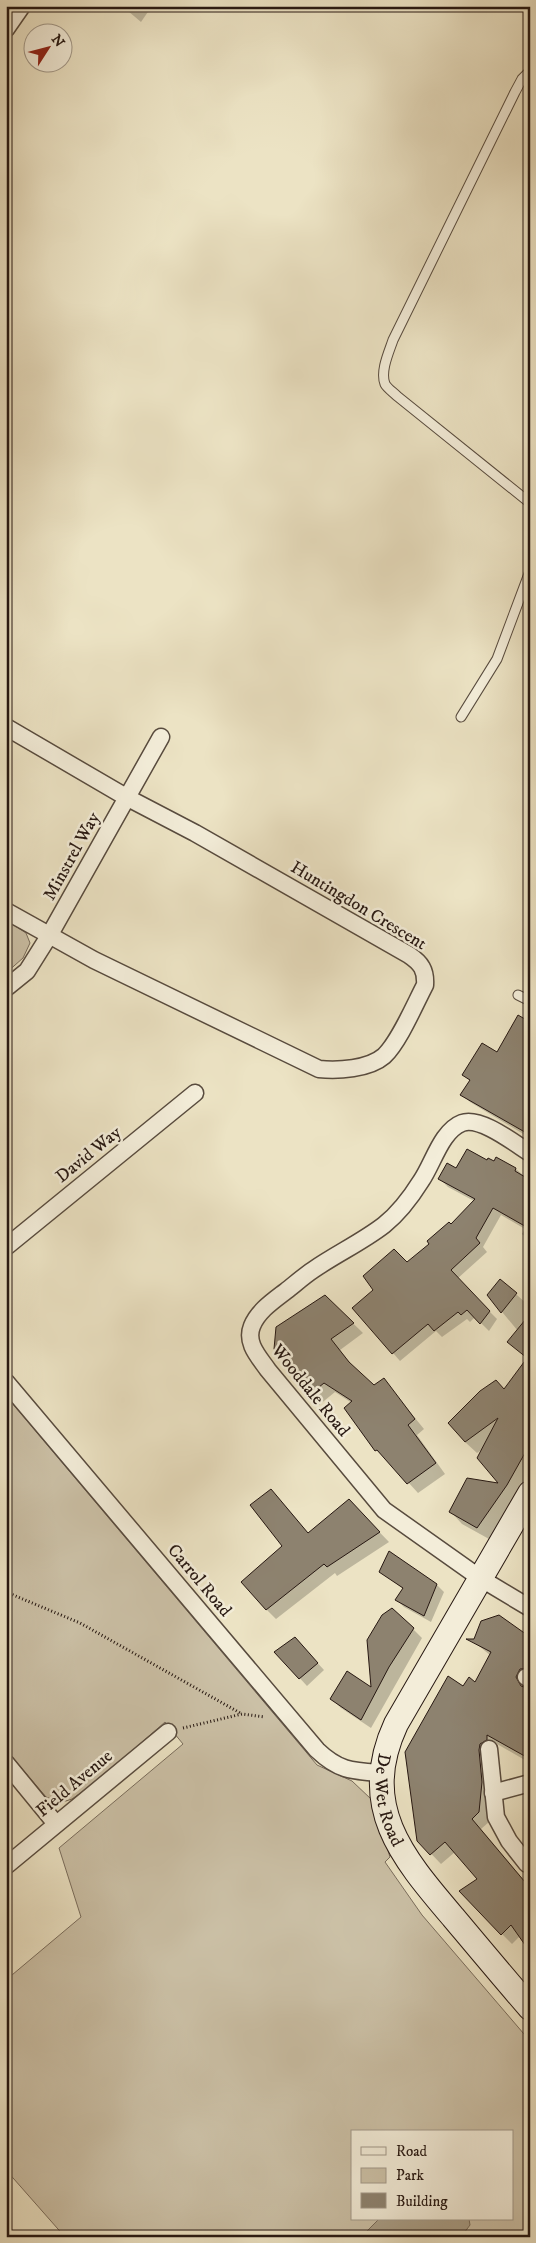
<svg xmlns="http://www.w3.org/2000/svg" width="536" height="2243" font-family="'IM FELL DW Pica',serif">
<rect width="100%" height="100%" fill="#ece3c4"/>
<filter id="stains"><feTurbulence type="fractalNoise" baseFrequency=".004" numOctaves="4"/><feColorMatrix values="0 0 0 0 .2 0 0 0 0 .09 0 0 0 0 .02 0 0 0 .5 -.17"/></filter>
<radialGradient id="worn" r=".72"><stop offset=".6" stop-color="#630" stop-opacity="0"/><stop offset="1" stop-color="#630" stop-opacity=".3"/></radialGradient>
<g fill="#cbc0a6" stroke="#796c5c" fill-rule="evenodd">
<path d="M6,920L26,933L30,943L23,958L6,973Z"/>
<path d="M6,1396L317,1765L352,1781L371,1799L390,1857L385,1862L422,1915L530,2041V2237H65L6,2170V1980L81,1917L59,1848L183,1744L165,1722L95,1783L72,1799L66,1801H58L46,1797L6,1750ZM352,2132H512V2219H352Z"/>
</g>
<path fill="#a99e87" stroke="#756858" d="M379,2219H469L470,2225L461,2237H361Z"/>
<g fill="#0003">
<path d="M109,6H116L113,10Z"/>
<path d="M122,6H152L141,22Z"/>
<path d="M530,1023V1138L470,1102L462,1095L470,1081L464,1075L497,1054Z"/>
<path d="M487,1162L516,1169L530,1181V1241L522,1234L525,1229L501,1215L483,1247L487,1252L457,1279L497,1319L489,1331L475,1317L470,1322L467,1319L442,1337L436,1331L400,1361L393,1353L407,1264L451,1226L474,1201L448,1187L440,1179L456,1169Z"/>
<path d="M500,1280L527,1304L530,1300V1360L518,1331L488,1295Z"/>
<path d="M325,1296L363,1333L340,1350L357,1371L374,1386L383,1379L424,1429L417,1435L445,1474L418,1493L387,1459L376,1450L352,1403L335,1392L319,1405L309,1395Z"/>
<path d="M530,1382V1476L489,1539L462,1524L451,1512L501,1485L483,1449L477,1453L465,1442L504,1390Z"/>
<path d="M271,1490L308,1533L359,1511L389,1542L337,1576L335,1573L276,1619L267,1610L284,1546Z"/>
<path d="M381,1571L437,1585L444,1592L431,1622L404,1607L397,1600L403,1589Z"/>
<path d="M413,1629L422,1638L371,1728L341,1708L332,1699L373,1690Z"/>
<path d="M530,1639V1680L526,1688L530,1689V1763L497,1744L489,1822L481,1829L530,1887V1950L520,1936L512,1944L502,1934L479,1879L455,1852L441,1864L418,1840L464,1688L475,1684L490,1655L474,1642Z"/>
<path d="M302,1646L324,1670L307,1686L276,1652Z"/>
</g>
<g fill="#8d826f" stroke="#271812">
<path d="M518,1015L530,1022V1135L460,1095L470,1080L462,1075L482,1043L497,1052Z"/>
<path d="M467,1149L487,1160L488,1158L494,1161L496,1157L516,1168L515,1171L530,1180V1229L493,1208L476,1238L480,1243L451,1270L490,1311L480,1324L467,1310L461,1315L458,1312L434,1331L428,1324L392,1354L352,1308L373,1290L363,1276L394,1249L407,1262L429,1244L427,1241L449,1222L451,1224L475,1199L438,1179L447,1163L456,1168Z"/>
<path d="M500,1279L517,1293L501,1313L487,1295Z"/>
<path d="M325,1295L354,1323L331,1339L349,1362L374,1385L384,1378L415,1419L408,1425L436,1463L407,1484L377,1450L375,1451L344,1408L352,1401L324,1383L308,1396L274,1349L276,1327Z"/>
<path d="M530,1314V1444L507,1485L477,1528L449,1512L467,1478L498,1483L477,1458L498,1418L465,1442L448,1423L480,1391L496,1380L504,1389L527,1358L507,1342Z"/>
<path d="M271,1489L308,1533L349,1499L380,1532L327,1567L324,1564L266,1610L241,1582L282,1546L250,1505Z"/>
<path d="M389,1551L437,1584L424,1616L395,1600L403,1588L379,1572Z"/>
<path d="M392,1608L414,1628L389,1667L361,1720L330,1699L347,1671L371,1687L367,1640L382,1615Z"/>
<path d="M499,1615L530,1637V1668L520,1669L516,1677L521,1686L530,1689V1759L487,1735V1740L480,1744L479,1750L482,1782L479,1812L472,1819L530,1888V1952L511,1925L501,1935L459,1891L477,1879L445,1842L430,1855L417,1841L405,1752L448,1676L463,1686L469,1677L475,1682L491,1652L466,1639H474L481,1621Z"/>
<path d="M295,1637L318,1663L299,1679L274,1652Z"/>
</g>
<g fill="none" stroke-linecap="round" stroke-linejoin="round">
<defs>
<g id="lane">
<path d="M530,71L522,79L515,92L393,340C389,352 380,371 385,384C387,388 393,392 397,396L530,503"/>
<path d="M461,717L497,659L530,571"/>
<path d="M518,995L530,1001"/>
</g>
<g id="street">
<path d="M6,29L22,6"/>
<path d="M6,727L126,797L195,833L409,955C421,963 426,970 425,985C415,1004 399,1042 384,1056C369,1069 338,1071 319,1069L94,960L6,911"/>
<path d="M6,988L27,971L49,936L161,737"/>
<path d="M530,1153C514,1143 480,1116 462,1123C441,1131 433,1164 421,1181C411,1197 399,1213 384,1225C362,1242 336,1254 313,1270C304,1276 295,1284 286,1291C273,1301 258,1311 252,1326C245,1343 259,1357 268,1370L384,1510L480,1578L530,1608"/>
<path d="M6,1247L195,1093"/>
<path d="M6,1382L317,1750C339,1771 352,1771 381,1773"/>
<path d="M526,1677L530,1679"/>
<path d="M489,1749L496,1817L509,1841L527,1864"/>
<path d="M6,1763L56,1824"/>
<path d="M493,1793L530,1783"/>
<path d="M6,1866L168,1732"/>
</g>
<g id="secondary">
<path id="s1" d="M530,1493L396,1724C358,1806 402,1857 453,1917C479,1948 504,1978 530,2008"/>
</g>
</defs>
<use href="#lane" stroke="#584b3e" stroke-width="11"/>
<use href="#street" stroke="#584b3e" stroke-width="19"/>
<use href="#secondary" stroke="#271812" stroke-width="26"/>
<g stroke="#271812" stroke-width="3" stroke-dasharray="1 2.5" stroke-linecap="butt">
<path d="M6,1592L80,1623L242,1714"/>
<path d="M183,1728L242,1714L265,1717"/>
</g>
<use href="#lane" stroke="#f3edd9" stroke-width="9"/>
<use href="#street" stroke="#f3edd9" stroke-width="16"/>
<use href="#secondary" stroke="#f3edd9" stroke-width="24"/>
</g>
<g text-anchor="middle" stroke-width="5" stroke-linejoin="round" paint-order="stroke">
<g font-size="18" fill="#271812" stroke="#f3edd9">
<text transform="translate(71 856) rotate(-61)" y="6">Minstrel Way</text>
<text transform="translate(359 905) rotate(31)" y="6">Huntingdon Crescent</text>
<text transform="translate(88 1154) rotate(-39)" y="6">David Way</text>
<text transform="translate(311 1390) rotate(51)" y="6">Wooddale Road</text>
<text transform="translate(200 1580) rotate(50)" y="6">Carrol Road</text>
<text transform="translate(74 1783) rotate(-40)" y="6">Field Avenue</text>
<text dy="6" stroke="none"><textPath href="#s1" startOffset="346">De Wet Road</textPath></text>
</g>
</g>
<rect width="536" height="2243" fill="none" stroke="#ece3c4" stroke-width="25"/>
<rect x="8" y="8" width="521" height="2228" fill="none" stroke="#271812" stroke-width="2.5"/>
<rect x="12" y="12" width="511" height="2218" fill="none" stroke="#271812"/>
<rect x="351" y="2130" width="162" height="90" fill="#f3edd9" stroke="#a19889"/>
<rect x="361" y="2147" width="25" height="8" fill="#f3edd9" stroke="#a19889"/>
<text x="396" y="2156" font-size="15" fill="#271812">Road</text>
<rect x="361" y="2168" width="25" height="15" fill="#cbc0a6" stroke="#a19889"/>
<text x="396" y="2180" font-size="15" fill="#271812">Park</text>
<rect x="361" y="2193" width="25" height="15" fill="#8d826f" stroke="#a19889"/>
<text x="396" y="2206" font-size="15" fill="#271812">Building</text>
<g transform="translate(48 48) rotate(54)"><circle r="24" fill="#f3edd9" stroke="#a19889"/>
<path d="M0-4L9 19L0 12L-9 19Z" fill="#8f2418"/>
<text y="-8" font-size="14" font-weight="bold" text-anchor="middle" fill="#271812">N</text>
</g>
<rect width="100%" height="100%" filter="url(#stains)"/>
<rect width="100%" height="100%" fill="url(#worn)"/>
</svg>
